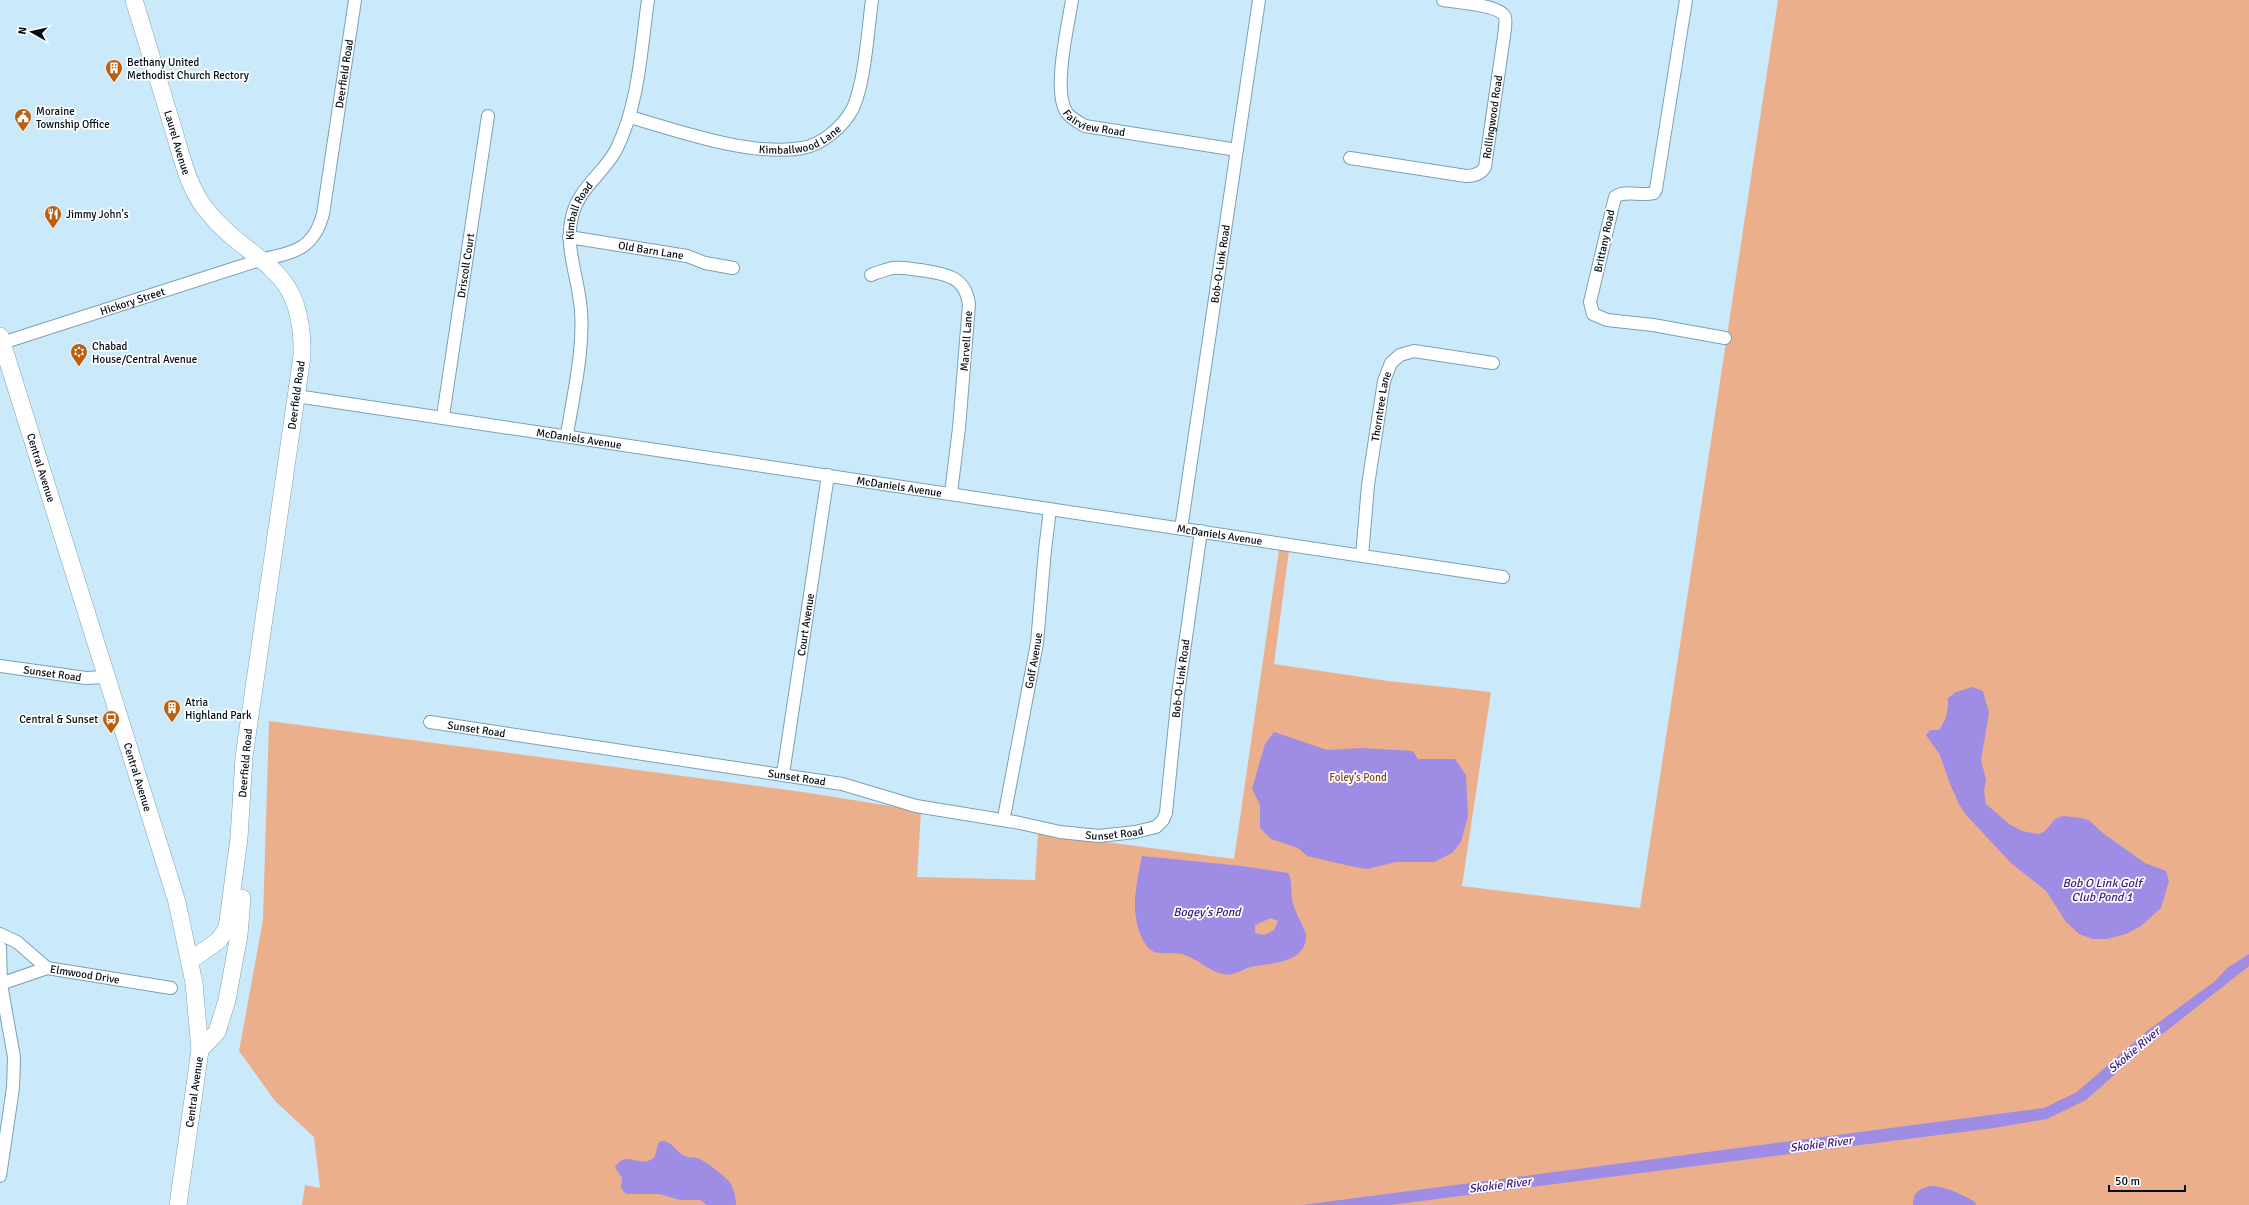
<svg xmlns="http://www.w3.org/2000/svg" width="2249" height="1205" font-family="Signika,sans-serif">
<rect width="100%" height="100%" fill="#caeafc"/>
<path fill="#ebb08b" d="M1778,0H2249V1205H302L305,1185L320,1188L314,1137L275,1101L239,1051L263,920L269,721L803,792L921,811L917,877L1035,880L1038,833L1234,859L1279,550L1289,551L1274,664L1388,681L1491,692L1462,886L1640,908Z"/>
<g fill="#9f8ce4" fill-rule="evenodd">
<path d="M1972,687L1983,691L1989,713L1981,760L1986,779L1984,790L1986,804L2009,824L2022,831L2038,834L2044,832L2055,819L2063,816L2082,818L2090,821L2104,834L2145,863L2166,871L2169,881L2161,908L2141,926L2126,934L2107,939H2093L2079,934L2066,922L2046,891L2011,863L1967,816L1960,806L1950,784L1940,755L1926,735L1930,730H1939C1947,719 1948,712 1948,698L1956,692Z"/>
<path d="M1274,732L1327,750L1362,748L1413,751L1418,759H1455L1466,775L1468,816L1461,842L1452,853L1434,862H1396L1367,869L1350,866L1307,856L1298,848L1271,839L1260,828V805L1252,789L1265,744Z"/>
<path d="M1142,856L1242,866L1288,873C1293,880 1290,896 1294,907C1296,913 1306,931 1306,935C1307,963 1271,963 1251,967C1242,969 1233,977 1223,974C1208,971 1197,958 1182,954C1170,951 1154,958 1146,945C1128,917 1136,886 1142,856ZM1271,918L1278,921L1274,930L1264,935L1255,933V925Z"/>
<path d="M2249,954V966L2146,1047L2086,1100L2047,1119L1994,1128L1390,1205H1302L2044,1108L2077,1092L2147,1031L2215,981L2227,968Z"/>
<path d="M663,1141C674,1142 675,1152 685,1156C688,1158 693,1157 697,1158C703,1159 729,1179 731,1184C734,1190 736,1198 736,1205H707L700,1200H680L659,1194H626L621,1188L622,1178L615,1167C627,1149 638,1168 652,1159C657,1156 656,1147 659,1142Z"/>
<path d="M1930,1186C1945,1186 1962,1194 1975,1202L1976,1205H1913C1913,1192 1918,1190 1930,1186Z"/>
</g>
<g fill="none" stroke-linecap="round" stroke-linejoin="round">
<defs>
<g id="street">
<path id="s1" d="M1072,0C1068,26 1052,92 1067,113C1072,119 1078,122 1085,126L1237,150"/>
<path d="M1686,0L1656,189L1654,193C1641,197 1625,189 1615,197L1590,302L1593,314L1607,320L1653,325L1725,338"/>
<path id="s2" d="M630,117C679,131 751,157 802,148C822,145 844,126 853,108C865,82 868,29 872,0"/>
<path id="s3" d="M1350,158L1466,176C1474,176 1481,174 1485,167L1505,29C1505,26 1506,20 1505,17C1501,5 1455,2 1443,0"/>
<path id="s4" d="M569,237L687,256L705,263L733,268"/>
<path d="M871,275C878,272 885,270 892,268C901,267 911,269 920,270C944,274 965,275 969,304L959,428L951,493"/>
<path id="s5" d="M2,343L263,259C295,253 314,248 323,214L355,0"/>
<path id="s6" d="M296,396L1503,577"/>
<path id="s7" d="M443,416L488,116"/>
<path id="s8" d="M567,435C573,395 584,352 581,311C579,278 563,246 573,213C580,187 606,171 617,148C639,103 641,49 648,0"/>
<path id="s9" d="M1181,529L1259,0"/>
<path id="s10" d="M1362,556L1368,485L1384,381L1391,363L1400,355L1414,351L1493,363"/>
<path id="s11" d="M0,666L86,678L105,677"/>
<path id="s12" d="M430,722L842,784L916,806L1020,823L1060,832L1099,836L1135,832L1156,827L1163,820L1166,813L1178,694L1201,531"/>
<path id="s13" d="M783,774L828,475"/>
<path id="s14" d="M1005,812L1037,643L1045,550L1050,509"/>
<path d="M0,934L17,942L47,968"/>
<path d="M0,947L1,984L14,1057L13,1088L0,1176"/>
<path id="s15" d="M0,984L47,968L171,988"/>
</g>
<g id="secondary">
<path id="s16" d="M134,0C147,42 160,85 173,128C181,154 187,184 204,207C251,268 304,260 302,356L244,757L239,838L227,928L219,940L190,961"/>
<path id="s17" d="M0,336L177,902L194,983L200,1050L178,1205"/>
<path d="M200,1050L217,1032L227,1000L239,935L242,898"/>
</g>
</defs>
<use href="#street" stroke="#7aa0b5" stroke-width="14"/>
<use href="#secondary" stroke="#7aa0b5" stroke-width="18"/>
<use href="#street" stroke="#fff" stroke-width="12"/>
<use href="#secondary" stroke="#fff" stroke-width="17"/>
</g>
<defs>
<symbol id="building-pin" viewBox="-11 -11 22 30"><path d="M0 17L-7.5 6A9.5 9.5 0 1 1 7.5 6Z" fill="#bc5f0e" stroke="#fff"/><path d="M-4-6H4V6H1V3H-1V6H-4ZM-2.5-4.3h1.7v1.8h-1.7ZM.8-4.3h1.7v1.8H.8ZM-2.5-1h1.7V.8h-1.7ZM.8-1h1.7V.8H.8Z" fill="#fff"/></symbol>
<symbol id="civic-pin" viewBox="-11 -11 22 30"><path d="M0 17L-7.5 6A9.5 9.5 0 1 1 7.5 6Z" fill="#bc5f0e" stroke="#fff"/><path d="M-.6-6.5H3V-4.5H.6V-3L4-1V1h2V6H-6V1h2V-1L-.6-3ZM-1.2 2.5V6h2.4V2.5Z" fill="#fff"/></symbol>
<symbol id="restaurant-pin" viewBox="-11 -11 22 30"><path d="M0 17L-7.5 6A9.5 9.5 0 1 1 7.5 6Z" fill="#bc5f0e" stroke="#fff"/><path d="M-5-6h1v4h1v-4h1v4h1v-4h1v5L-1.5 .5V6h-2V.5L-5-1ZM5-6V6H3V1.5H1.5Q1.5-4 5-6Z" fill="#fff"/></symbol>
<symbol id="synagogue-pin" viewBox="-11 -11 22 30"><path d="M0 17L-7.5 6A9.5 9.5 0 1 1 7.5 6Z" fill="#bc5f0e" stroke="#fff"/><path d="M0-6.5L5.6 3.2H-5.6ZM0 6.5L5.6-3.2H-5.6Z" fill="#fff"/></symbol>
<symbol id="bus-pin" viewBox="-11 -11 22 30"><path d="M0 17L-7.5 6A9.5 9.5 0 1 1 7.5 6Z" fill="#bc5f0e" stroke="#fff"/><path d="M-5-6H5V4H4V6H2V4H-2V6H-4V4H-5ZM-3.5-4V0h7V-4ZM-3.5 1.2v1.5H-2V1.2ZM2 1.2v1.5H3.5V1.2Z" fill="#fff"/></symbol>
</defs>
<g fill-rule="evenodd">
<use href="#building-pin" x="104" y="58" width="20" height="27"/>
<use href="#civic-pin" x="13" y="107" width="20" height="27"/>
<use href="#restaurant-pin" x="43" y="204" width="20" height="27"/>
<use href="#synagogue-pin" x="69" y="342" width="20" height="27"/>
<use href="#building-pin" x="162" y="698" width="20" height="27"/>
<use href="#bus-pin" x="101" y="709" width="20" height="27"/>
</g>
<g text-anchor="middle" stroke-width="3.5" stroke-linejoin="round" paint-order="stroke">
<g font-size="11" fill="#020d14" stroke="#fff" text-anchor="start">
<text x="127" y="66">Bethany United<tspan x="127" dy="13">Methodist Church Rectory</tspan></text>
<text x="36" y="115">Moraine<tspan x="36" dy="13">Township Office</tspan></text>
<text x="66" y="218">Jimmy John's</text>
<text x="92" y="350">Chabad<tspan x="92" dy="13">House/Central Avenue</tspan></text>
<text x="185" y="706">Atria<tspan x="185" dy="13">Highland Park</tspan></text>
<text x="98" y="723" text-anchor="end">Central &amp; Sunset</text>
</g>
<g font-size="11" fill="#020d14" stroke="#fff">
<text dy="4" stroke="none"><textPath href="#s5" startOffset="497">Deerfield Road</textPath></text>
<text dy="4" stroke="none"><textPath href="#s3" startOffset="190">Rollingwood Road</textPath></text>
<text dy="4" stroke="none"><textPath href="#s1" startOffset="145">Fairview Road</textPath></text>
<text dy="4" stroke="none"><textPath href="#s2" startOffset="176">Kimballwood Lane</textPath></text>
<text dy="4" stroke="none"><textPath href="#s16" startOffset="149">Laurel Avenue</textPath></text>
<text dy="4" stroke="none"><textPath href="#s8" startOffset="228">Kimball Road</textPath></text>
<text transform="translate(1604 241) rotate(-78)" y="4">Brittany Road</text>
<text dy="4" stroke="none"><textPath href="#s4" startOffset="83">Old Barn Lane</textPath></text>
<text dy="4" stroke="none"><textPath href="#s9" startOffset="268">Bob-O-Link Road</textPath></text>
<text dy="4" stroke="none"><textPath href="#s7" startOffset="152">Driscoll Court</textPath></text>
<text dy="4" stroke="none"><textPath href="#s5" startOffset="137">Hickory Street</textPath></text>
<text transform="translate(966 341) rotate(-86)" y="4">Marvell Lane</text>
<text transform="translate(296 395) rotate(-82)" y="4">Deerfield Road</text>
<text dy="4" stroke="none"><textPath href="#s10" startOffset="151">Thorntree Lane</textPath></text>
<text dy="4" stroke="none"><textPath href="#s6" startOffset="286">McDaniels Avenue</textPath></text>
<text dy="4" stroke="none"><textPath href="#s17" startOffset="138">Central Avenue</textPath></text>
<text dy="4" stroke="none"><textPath href="#s6" startOffset="610">McDaniels Avenue</textPath></text>
<text dy="4" stroke="none"><textPath href="#s6" startOffset="934">McDaniels Avenue</textPath></text>
<text dy="4" stroke="none"><textPath href="#s13" startOffset="151">Court Avenue</textPath></text>
<text dy="4" stroke="none"><textPath href="#s14" startOffset="154">Golf Avenue</textPath></text>
<text dy="4" stroke="none"><textPath href="#s11" startOffset="53">Sunset Road</textPath></text>
<text dy="4" stroke="none"><textPath href="#s12" startOffset="890">Bob-O-Link Road</textPath></text>
<text dy="4" stroke="none"><textPath href="#s12" startOffset="47">Sunset Road</textPath></text>
<text transform="translate(245 763) rotate(-85)" y="4">Deerfield Road</text>
<text dy="4" stroke="none"><textPath href="#s17" startOffset="462">Central Avenue</textPath></text>
<text dy="4" stroke="none"><textPath href="#s12" startOffset="371">Sunset Road</textPath></text>
<text dy="4" stroke="none"><textPath href="#s12" startOffset="695">Sunset Road</textPath></text>
<text dy="4" stroke="none"><textPath href="#s15" startOffset="88">Elmwood Drive</textPath></text>
<text transform="translate(194 1092) rotate(-82)" y="4">Central Avenue</text>
</g>
<g font-size="11" fill="#7f461d" stroke="#fff">
<text x="1358" y="781">Foley’s Pond</text>
</g>
<g font-size="12" font-style="italic" fill="#3e177f" stroke="#fff">
<text x="2102" y="887">Bob O Link Golf<tspan x="2102" dy="14">Club Pond 1</tspan></text>
<text x="1207" y="916">Bogey's Pond</text>
<text transform="translate(2134 1050) rotate(-40)" y="4">Skokie River</text>
<text transform="translate(1821 1144) rotate(-7)" y="4">Skokie River</text>
<text transform="translate(1500 1185) rotate(-7)" y="4">Skokie River</text>
</g>
</g>
<g transform="translate(32 32) rotate(278)" stroke="#ffffff" stroke-width="3" paint-order="stroke">
<path d="M0-3L7 15L0 10L-7 15Z" fill="#020d14"/>
<text y="-6" font-size="11" font-weight="bold" text-anchor="middle" fill="#020d14">N</text>
</g>
<path d="M2109 1185v6h76v-6" fill="none" stroke="#020d14" stroke-width="2"/>
<text x="2115" y="1185" font-size="12" fill="#020d14" stroke="#ffffff" stroke-width="3" paint-order="stroke">50 m</text>
</svg>
